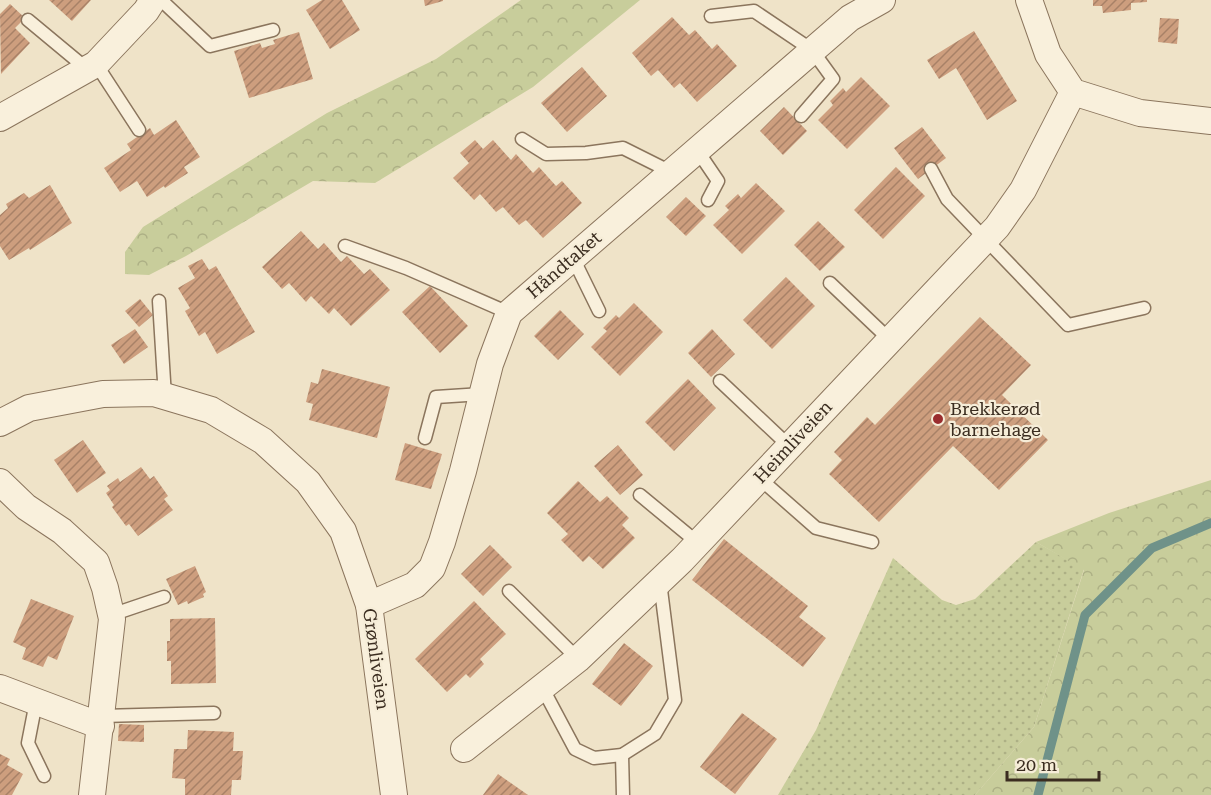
<svg xmlns="http://www.w3.org/2000/svg" width="1211" height="795" font-family="'Roboto Serif',serif">
<defs>
<pattern id="grass-dots" width="8" height="8" patternUnits="userSpaceOnUse" patternTransform="scale(1.5)"><rect width="8" height="8" fill="#c8cd9b"/><path d="M2 2h.1M6 6h.1" fill="none" stroke="#adb085" stroke-width="1.8" stroke-linecap="round"/></pattern>
<pattern id="forest-crowns" width="20" height="18" patternUnits="userSpaceOnUse" patternTransform="scale(1.5)"><rect width="20" height="18" fill="#c8cd9b"/><path d="M2 6a3 3 0 1 1 6 0M12 15a3 3 0 1 1 6 0" fill="none" stroke="#adb085"/></pattern>
<pattern id="building-hatch" width="6" height="6" patternUnits="userSpaceOnUse" patternTransform="scale(1.5)"><rect width="6" height="6" fill="#cd9e7e"/><path d="M-1 1l2-2M0 6l6-6M5 7l2-2" fill="none" stroke="#a88167"/></pattern>
</defs>
<rect width="100%" height="100%" fill="#efe3c8"/>
<path fill="url(#grass-dots)" d="M1036,542L1084,569L1034,727L975,795H778L816,730L893,558L942,600L956,605L975,599Z"/>
<g fill="url(#forest-crowns)">
<path d="M521,0H640L533,87L375,183L313,181L186,256L149,275L125,274V252L143,227L327,113L436,59Z"/>
<path d="M1211,480V795H975L1034,727L1084,570L1036,542L1109,513Z"/>
</g>
<g fill="none" stroke-linecap="round" stroke-linejoin="round">
<path stroke="#6f9289" stroke-width="9" d="M1038,795L1085,615L1152,548L1211,523"/>
</g>
<g fill="url(#building-hatch)">
<path d="M49,0H91L72,21Z"/>
<path d="M322,0H342L360,30L330,49L306,10Z"/>
<path d="M424,0H443V1L425,6Z"/>
<path d="M1093,0H1147V2L1131,3V10L1103,13L1102,6H1093Z"/>
<path d="M10,4L25,18L15,28L30,43L1,74L0,14Z"/>
<path d="M672,17L689,35L695,30L712,49L717,44L737,66L697,102L680,83L674,88L658,70L651,76L632,53Z"/>
<path d="M1160,18L1179,19L1177,44L1158,42Z"/>
<path d="M974,31L1017,101L987,120L956,68L939,79L927,60Z"/>
<path d="M299,32L313,79L249,98L234,51L260,43L262,48L275,44L273,40Z"/>
<path d="M582,67L607,96L567,132L541,103Z"/>
<path d="M861,77L890,106L847,149L818,120L833,105L830,101L843,88L846,92Z"/>
<path d="M784,107L807,131L783,155L760,131Z"/>
<path d="M176,120L200,157L184,167L188,173L165,188L164,186L147,197L137,181L120,192L104,168L131,150L127,144L150,128L154,135Z"/>
<path d="M922,127L946,158L918,179L894,148Z"/>
<path d="M475,140L483,149L493,140L511,160L516,154L533,173L539,167L556,186L562,181L582,203L543,238L526,220L519,225L503,207L496,212L480,194L474,200L453,178L469,163L460,153Z"/>
<path d="M896,167L925,196L883,239L854,210Z"/>
<path d="M756,183L785,211L742,254L713,225L729,210L725,206L738,194L741,198Z"/>
<path d="M50,185L72,223L30,250L29,248L9,260L0,246V215L8,208L6,204L24,193L29,198Z"/>
<path d="M686,197L706,216L686,236L666,217Z"/>
<path d="M818,221L845,247L820,271L794,245Z"/>
<path d="M301,231L318,249L324,243L341,262L347,256L364,274L370,269L390,290L351,326L334,308L329,314L311,296L306,302L289,283L282,289L262,267Z"/>
<path d="M202,259L209,270L216,266L255,332L217,354L205,332L199,336L185,311L190,308L178,288L195,278L188,266Z"/>
<path d="M786,277L815,306L772,349L743,320Z"/>
<path d="M430,286L468,326L440,353L402,312Z"/>
<path d="M140,299L153,315L139,327L125,311Z"/>
<path d="M634,303L663,332L620,376L591,347L607,331L603,328L616,315L619,318Z"/>
<path d="M560,310L584,334L558,360L534,336Z"/>
<path d="M980,317L1031,365L1002,395L1048,440L999,490L953,446L879,522L829,474L842,460L834,452L867,417L875,425Z"/>
<path d="M135,329L148,347L124,364L111,345Z"/>
<path d="M712,329L735,354L711,377L688,353Z"/>
<path d="M322,369L390,387L377,438L309,420L313,404L306,402L311,382L318,384Z"/>
<path d="M688,379L716,408L674,451L645,422Z"/>
<path d="M83,440L106,473L77,493L54,460Z"/>
<path d="M405,443L442,454L431,489L395,480Z"/>
<path d="M618,445L643,475L620,495L594,466Z"/>
<path d="M141,467L150,479L154,476L168,496L164,499L173,510L138,536L129,524L126,526L112,507L114,505L106,493L110,490L107,486L118,478L120,482Z"/>
<path d="M578,481L600,502L607,496L629,518L622,525L635,538L603,569L589,556L583,562L561,540L568,534L547,513Z"/>
<path d="M724,539L808,606L799,617L826,638L803,667L692,580Z"/>
<path d="M490,545L512,567L483,596L461,574Z"/>
<path d="M195,566L206,592L203,594L204,597L188,604L187,601L178,605L166,579Z"/>
<path d="M31,599L74,616L57,660L48,656L43,667L22,659L26,648L13,642Z"/>
<path d="M474,601L506,634L480,659L484,664L470,678L466,674L447,692L415,659Z"/>
<path d="M215,618L216,683L171,684V661H167V641H170V619Z"/>
<path d="M624,643L653,666L621,706L592,684Z"/>
<path d="M742,713L777,739L735,794L700,767Z"/>
<path d="M119,724L144,725V742L118,741Z"/>
<path d="M188,730L234,732L233,751H243L241,780H232L231,795H185V779L172,778L174,749H187Z"/>
<path d="M0,754L10,759L7,765L23,774L12,795H0Z"/>
<path d="M498,774L528,795H483Z"/>
</g>
<g fill="none" stroke-linecap="round" stroke-linejoin="round">
<defs>
<g id="service">
<path d="M161,0L210,46L273,30"/>
<path d="M711,16L754,11L812,50L833,79L801,116"/>
<path d="M28,20L87,69"/>
<path d="M96,64L139,130"/>
<path d="M522,139L546,154L586,153L623,148L671,172"/>
<path d="M697,150L718,181L708,200"/>
<path d="M931,169L947,199L1068,325L1144,308"/>
<path d="M345,246L406,268L509,313"/>
<path d="M573,258L599,311"/>
<path d="M830,283L890,340"/>
<path d="M159,301L165,397"/>
<path d="M720,381L789,446"/>
<path d="M425,438L436,397L482,394"/>
<path d="M759,478L816,528L872,542"/>
<path d="M640,495L698,543"/>
<path d="M509,591L578,659"/>
<path d="M111,615L164,597"/>
<path d="M542,687L575,749L594,758L622,755L655,734L675,700L660,582"/>
<path d="M36,702L28,743L44,776"/>
<path d="M102,716L214,713"/>
<path d="M622,755L623,795"/>
</g>
<g id="minor">
<path d="M1029,0L1048,54L1073,92L1140,113L1211,121"/>
<path d="M0,118L96,64L146,11L153,0"/>
<path d="M0,423L29,408L103,394L154,393L211,410L263,441L308,482L343,531L369,605L394,795"/>
<path d="M0,482L26,507L62,531L96,562L105,588L112,619L92,795"/>
<path d="M369,605L415,585L432,568L442,542L463,471L490,364L509,313L850,18L882,0"/>
<path d="M0,688L101,726"/>
<path d="M464,749L578,659L682,560L997,227L1023,190L1073,92"/>
</g>
</defs>
<use href="#service" stroke="#8b755d" stroke-width="15"/>
<use href="#minor" stroke="#8b755d" stroke-width="28"/>
<use href="#service" stroke="#f9f0dc" stroke-width="12"/>
<use href="#minor" stroke="#f9f0dc" stroke-width="26"/>
</g>
<circle fill="#9a2d2e" stroke="#f6edd8" stroke-width="2" cx="938" cy="419" r="6"/>
<g text-anchor="middle" stroke-width="4.5" stroke-linejoin="round" paint-order="stroke">
<g font-size="18" fill="#3b2d20" stroke="#f6edd8">
<text transform="translate(564 265) rotate(-41)" y="6">Håndtaket</text>
<text transform="translate(793 442) rotate(-47)" y="6">Heimliveien</text>
<text transform="translate(376 659) rotate(82)" y="6">Grønliveien</text>
</g>
<g font-size="18" fill="#3b2d20" stroke="#f6edd8" text-anchor="start">
<text x="950" y="415">Brekkerød<tspan x="950" dy="21">barnehage</tspan></text>
</g>
</g>
<path d="M1007 771v9h92v-9" fill="none" stroke="#3b2d20" stroke-width="3"/>
<text x="1016" y="771" font-size="18" fill="#3b2d20" stroke="#f6edd8" stroke-width="4.5" paint-order="stroke">20 m</text>
</svg>
